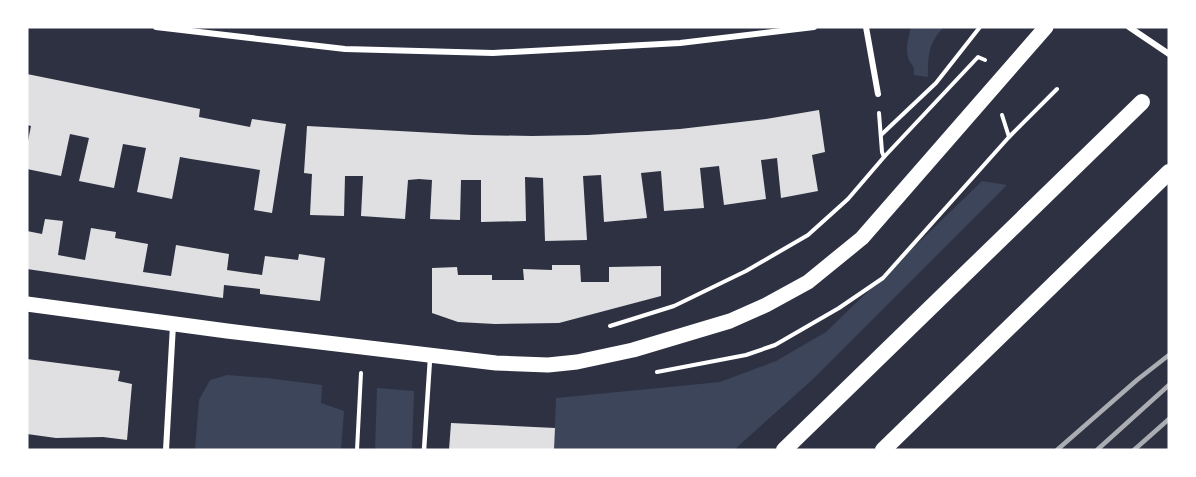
<svg xmlns="http://www.w3.org/2000/svg" width="1196" height="477" font-family="'Archivo Narrow',sans-serif">
<rect width="100%" height="100%" fill="#2d3142"/>
<g fill="#3c4559">
<path d="M911,27H944C928,43 928,56 928,77L914,75C915,63 910,66 908,57C905,48 909,36 911,27Z"/>
<path d="M982,181L1007,185L812,380L734,450H554L556,398L720,382L776,361L826,332Z"/>
<path d="M227,375L267,378L322,385L321,403L344,411L341,450H195L199,400L210,380Z"/>
<path d="M377,388L414,391L412,450H375Z"/>
</g>
<g fill="#e0e0e3">
<path d="M27,74L200,109L199,117L250,127L252,119L286,124L272,213L254,210L260,170L191,159L180,157L172,199L137,192L146,148L123,144L114,188L79,181L89,138L70,134L61,176L27,169V146L31,126L27,125Z"/>
<path d="M819,110L825,152L812,155L818,191L781,198L777,158L761,160L766,199L724,205L719,166L700,168L704,208L664,211L661,171L641,173L647,218L604,222L601,175L583,176L587,240L545,241L543,178L525,177L526,221L481,222V180H461L460,220L430,219L432,180L419,179L408,180L405,219L361,216L363,176H345L344,216L310,215L312,174L304,173L307,126L473,135L532,136L588,135L680,129L766,119Z"/>
<path d="M45,219L63,221L58,255L85,260L91,228L116,232L115,238L148,244L143,272L171,276L176,245L229,254L227,270L262,275L265,256L298,260L299,254L325,258L320,301L260,294V289L224,285L223,298L27,269V231L42,234Z"/>
<path d="M552,265H580L581,282H609V267L661,266V296L559,323L495,324L458,322L432,313V268L457,267L458,275H492V280H524L523,269L552,270Z"/>
<path d="M27,359L120,371L118,381L132,384L127,440L103,437L56,438L27,434Z"/>
<path d="M451,423L555,428L554,450H449Z"/>
</g>
<g fill="none" stroke-linecap="round" stroke-linejoin="round">
<g stroke="#fff" stroke-width="4">
<path d="M879,113L882,152L884,157"/>
<path d="M1002,115L1009,137"/>
<path d="M881,135L936,83L980,27"/>
<path d="M610,326L674,306L746,271L808,235L848,199L884,157L978,57L985,60"/>
<path d="M657,372L746,355L775,345L839,308L883,278L1009,137L1057,89"/>
<path d="M357,450L361,373"/>
</g>
<path stroke="#fff" stroke-width="4.5" d="M424,450L430,359"/>
<g stroke="#fff" stroke-width="6">
<path d="M156,27L345,49L493,53L680,43L814,27"/>
<path d="M866,27L878,94"/>
<path d="M1129,27L1169,54"/>
<path d="M166,450L173,325"/>
</g>
<path stroke="#fff" stroke-width="15" d="M27,304L227,331L496,363L548,365L577,362L633,350L730,321L766,305L808,282L862,238L1046,27"/>
<g stroke="#fff" stroke-width="16">
<path d="M784,450L1142,102"/>
<path d="M883,450L1169,172"/>
</g>
<g stroke="#abadb3" stroke-width="4.5">
<path d="M1057,450L1137,380L1169,355"/>
<path d="M1097,450L1169,385"/>
<path d="M1134,450L1169,419"/>
</g>
</g>
<rect width="1196" height="477" fill="none" stroke="#ffffff" stroke-width="57"/>
</svg>
